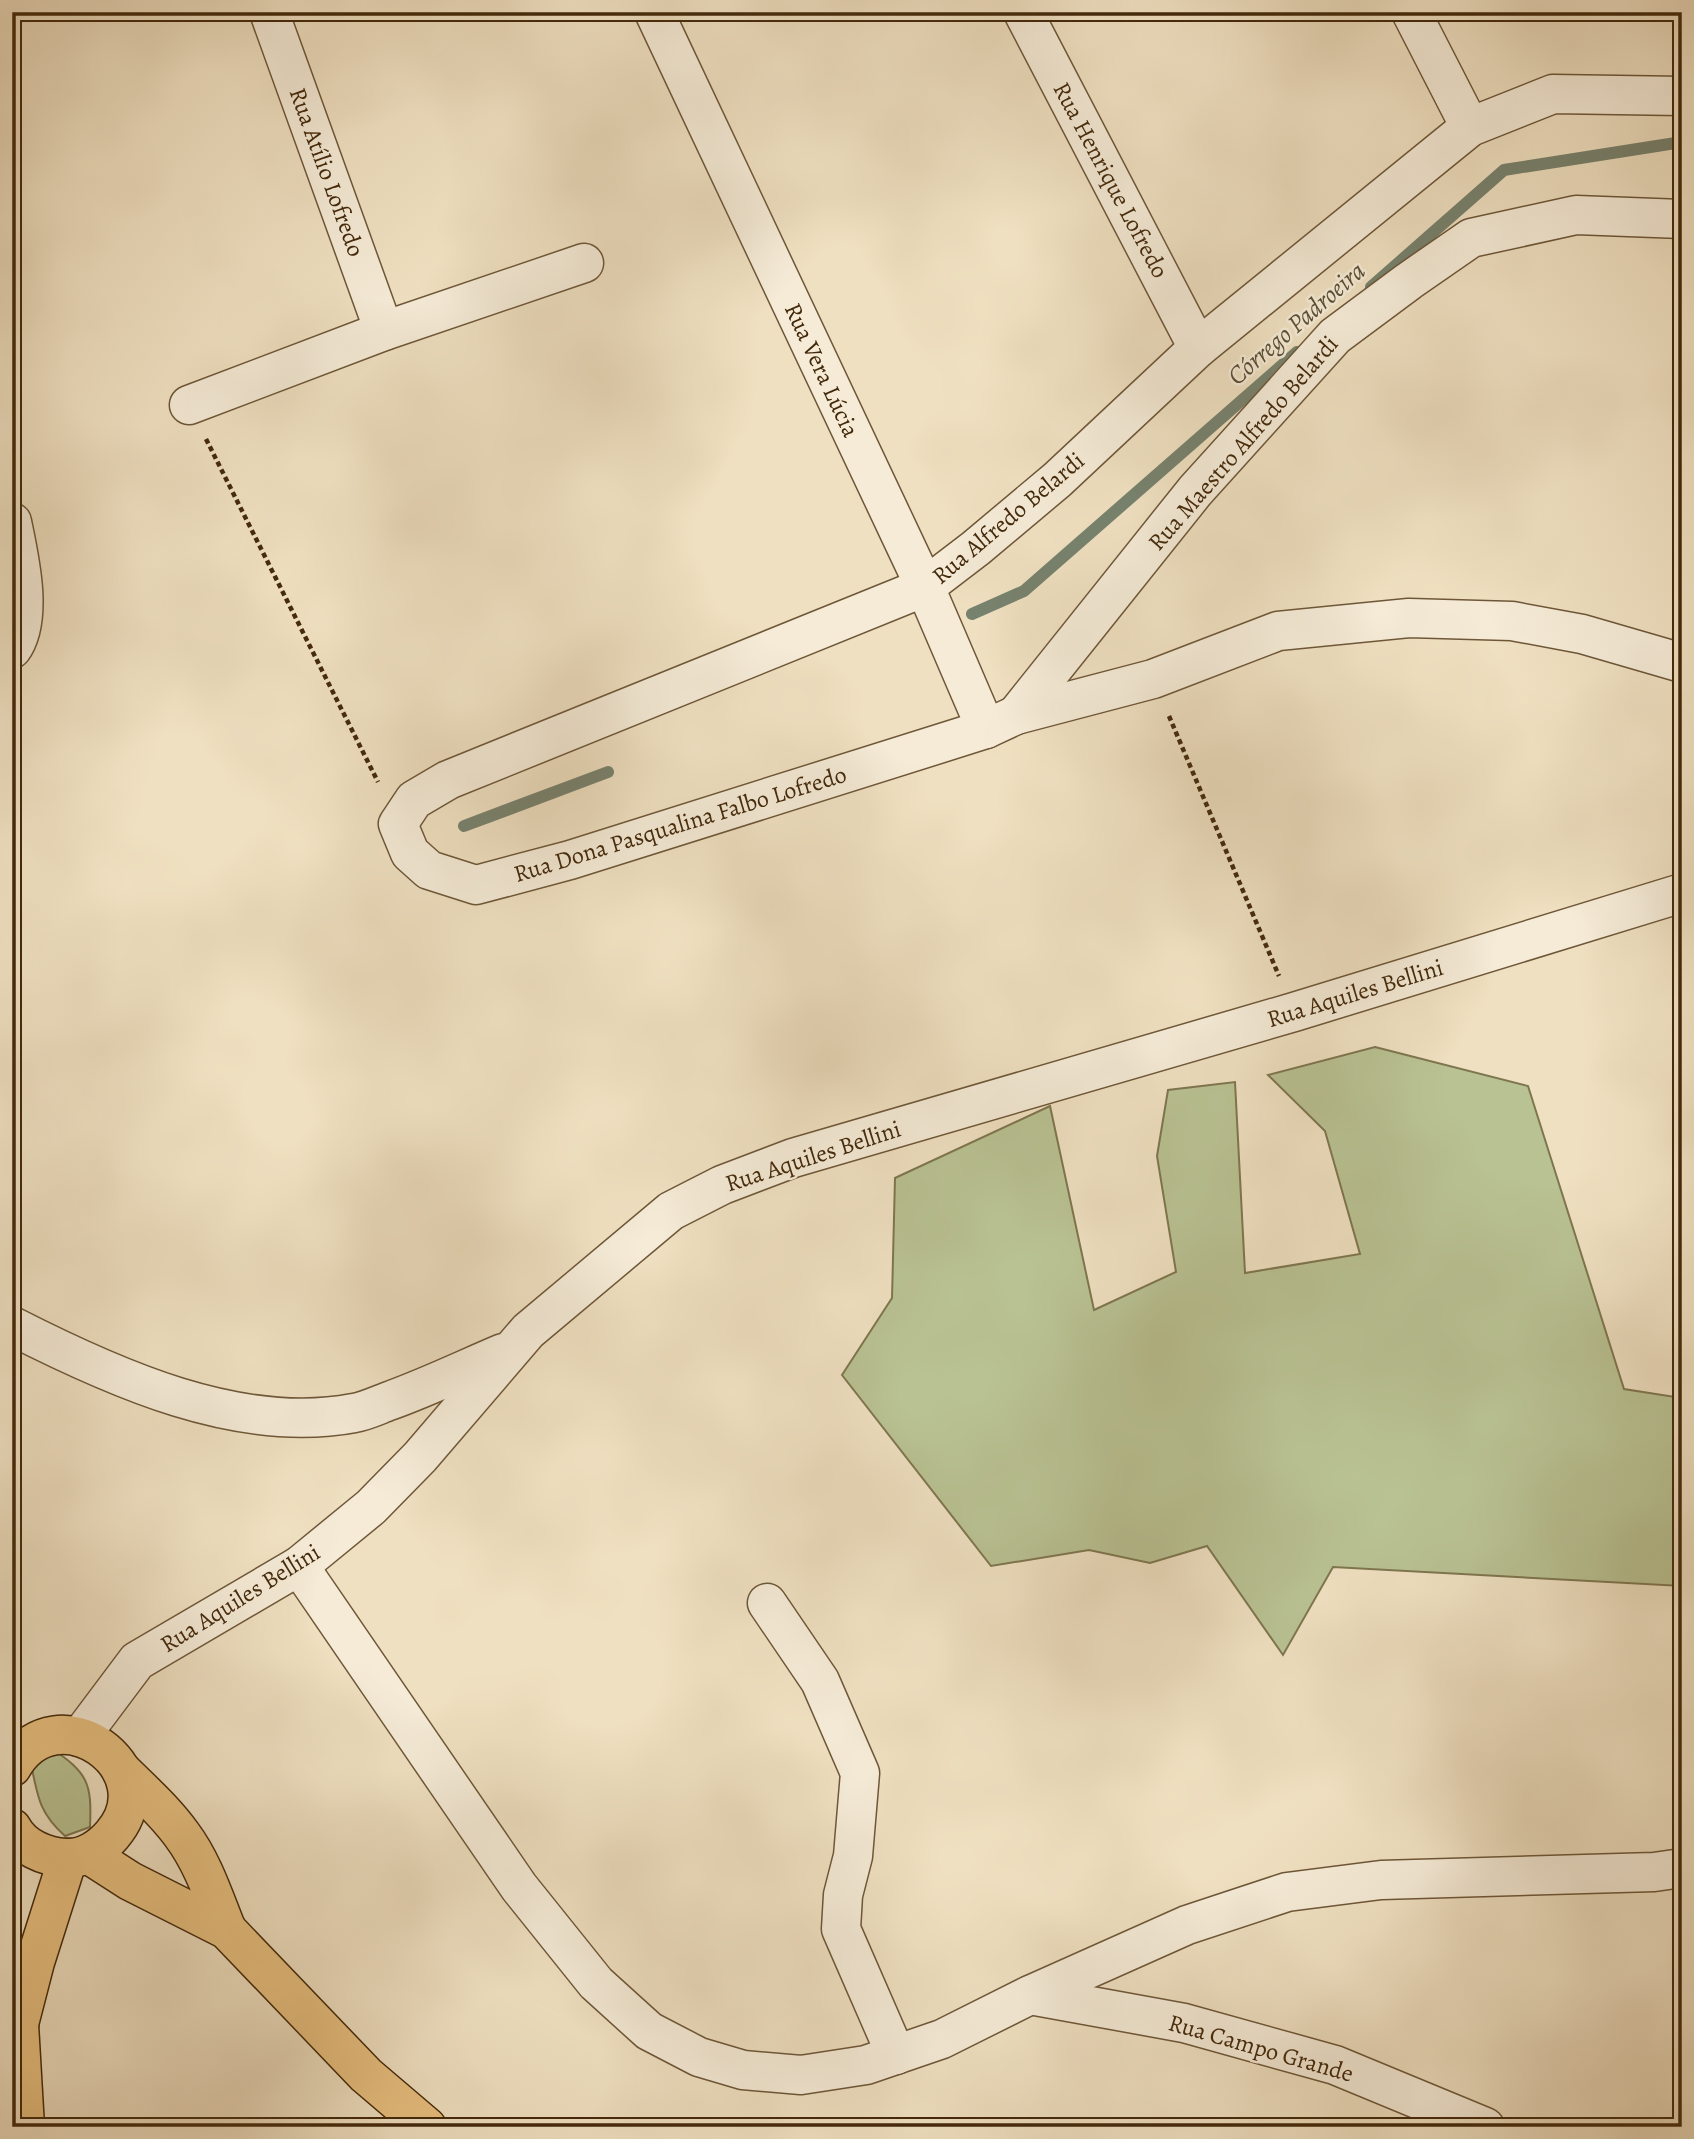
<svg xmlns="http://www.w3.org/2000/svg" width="1694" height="2139" font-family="Alegreya,serif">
<rect width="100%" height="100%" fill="#efe0c1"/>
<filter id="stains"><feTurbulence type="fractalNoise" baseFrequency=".00286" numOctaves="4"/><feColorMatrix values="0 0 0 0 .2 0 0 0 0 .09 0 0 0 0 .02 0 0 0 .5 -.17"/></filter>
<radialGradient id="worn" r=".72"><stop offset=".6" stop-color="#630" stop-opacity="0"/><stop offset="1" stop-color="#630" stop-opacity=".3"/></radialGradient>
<g fill="#b9c293" stroke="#7e764f" stroke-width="2">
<path d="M1375,1047L1528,1086L1624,1389L1682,1398V1586L1333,1567L1283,1655L1207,1546L1150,1563L1089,1550L991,1566L842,1375L892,1298L895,1178L1050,1106L1094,1310L1176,1272L1157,1156L1168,1090L1235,1082L1245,1273L1360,1254L1325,1131L1268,1075Z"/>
<path d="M51,1748C88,1773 92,1783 90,1827L65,1836C41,1815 38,1799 32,1769Z"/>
</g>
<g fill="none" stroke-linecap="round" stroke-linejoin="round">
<g stroke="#77826e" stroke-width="12">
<path d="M1371,287L1504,170L1682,142"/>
<path d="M972,614L1024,591L1297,352"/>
<path d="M464,826L608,772"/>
</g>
<defs>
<g id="minor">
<path d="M269,12L384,331"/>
<path d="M654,12L925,587L986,729"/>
<path d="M1023,12L1198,348"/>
<path d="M1411,12L1470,127"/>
<path d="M1682,96L1553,94L1470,127L1198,348L1057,480L976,548L925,587L448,780L414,800L398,824L410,853L429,870L476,885L570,860L986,729L1016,715L1153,679L1278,631L1409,618L1512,621L1582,634L1682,663"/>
<path d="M189,405L384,331L584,263"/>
<path d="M12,522C19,556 34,619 12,649"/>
<path d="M1016,715L1195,491L1335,336L1409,281L1471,238L1576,215L1682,219"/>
<path d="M12,1326C112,1377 239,1435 354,1413C366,1411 378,1405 389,1401C428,1387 465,1369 503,1353"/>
<path d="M299,1566L519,1887L596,1983L649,2031L699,2057L743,2070L801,2075L866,2065L942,2039L1030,1995L1187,1925L1287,1892L1381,1880L1654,1872L1682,1868"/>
<path d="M767,1603L820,1681L860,1773L853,1856L843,1895L841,1929L896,2055"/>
<path d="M80,1737L137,1661L299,1566L371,1507L420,1457L528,1331L671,1211L722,1185L793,1158L1294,1012L1682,893"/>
<path d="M1030,1995L1184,2023L1335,2065L1485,2127"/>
</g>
<g id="major">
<path d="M12,1767C56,1689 169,1769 112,1835C101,1848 84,1859 66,1858C45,1857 22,1847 12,1828"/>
<path d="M122,1771C142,1791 165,1811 182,1835C203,1863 214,1898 227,1930"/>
<path d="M88,1854L130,1881L227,1930L366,2075L427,2127"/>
<path d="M15,2000L19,2024L25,2127"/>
<path d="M19,2024L35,1962L68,1858"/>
</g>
</defs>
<use href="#minor" stroke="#6e5738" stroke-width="41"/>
<use href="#major" stroke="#43290b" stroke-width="41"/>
<g stroke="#43290b" stroke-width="4.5" stroke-dasharray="5 3.5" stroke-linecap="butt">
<path d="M206,439L378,782"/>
<path d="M1169,716L1279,976"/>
</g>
<use href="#minor" stroke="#f5ebd7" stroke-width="38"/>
<use href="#major" stroke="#e8c080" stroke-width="38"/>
</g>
<g text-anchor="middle" stroke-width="5" stroke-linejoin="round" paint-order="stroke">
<g font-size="24" fill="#43290b" stroke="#f5ebd7">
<text transform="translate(327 172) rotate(70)" y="8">Rua Atílio Lofredo</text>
<text transform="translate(1111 180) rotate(62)" y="8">Rua Henrique Lofredo</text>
<text transform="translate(822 370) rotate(65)" y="8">Rua Vera Lúcia</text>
<text transform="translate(1243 443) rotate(-49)" y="8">Rua Maestro Alfredo Belardi</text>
<text transform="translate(1008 518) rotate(-40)" y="8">Rua Alfredo Belardi</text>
<text transform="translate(680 824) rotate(-17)" y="8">Rua Dona Pasqualina Falbo Lofredo</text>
<text transform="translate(1355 993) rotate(-17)" y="8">Rua Aquiles Bellini</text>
<text transform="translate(813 1156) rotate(-18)" y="8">Rua Aquiles Bellini</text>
<text transform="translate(240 1598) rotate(-32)" y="8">Rua Aquiles Bellini</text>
<text transform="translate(1261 2048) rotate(16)" y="8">Rua Campo Grande</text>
</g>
<g font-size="26" font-style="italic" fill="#594e34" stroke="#f5ebd7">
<text transform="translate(1296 323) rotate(-41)" y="9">Córrego Padroeira</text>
</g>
</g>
<rect width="1694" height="2139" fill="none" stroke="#efe0c1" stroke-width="42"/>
<rect x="14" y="14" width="1666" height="2111" fill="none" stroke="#43290b" stroke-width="3.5"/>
<rect x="21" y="21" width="1652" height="2097" fill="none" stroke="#43290b" stroke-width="2"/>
<rect width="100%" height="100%" filter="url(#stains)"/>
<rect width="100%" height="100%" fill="url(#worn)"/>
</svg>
